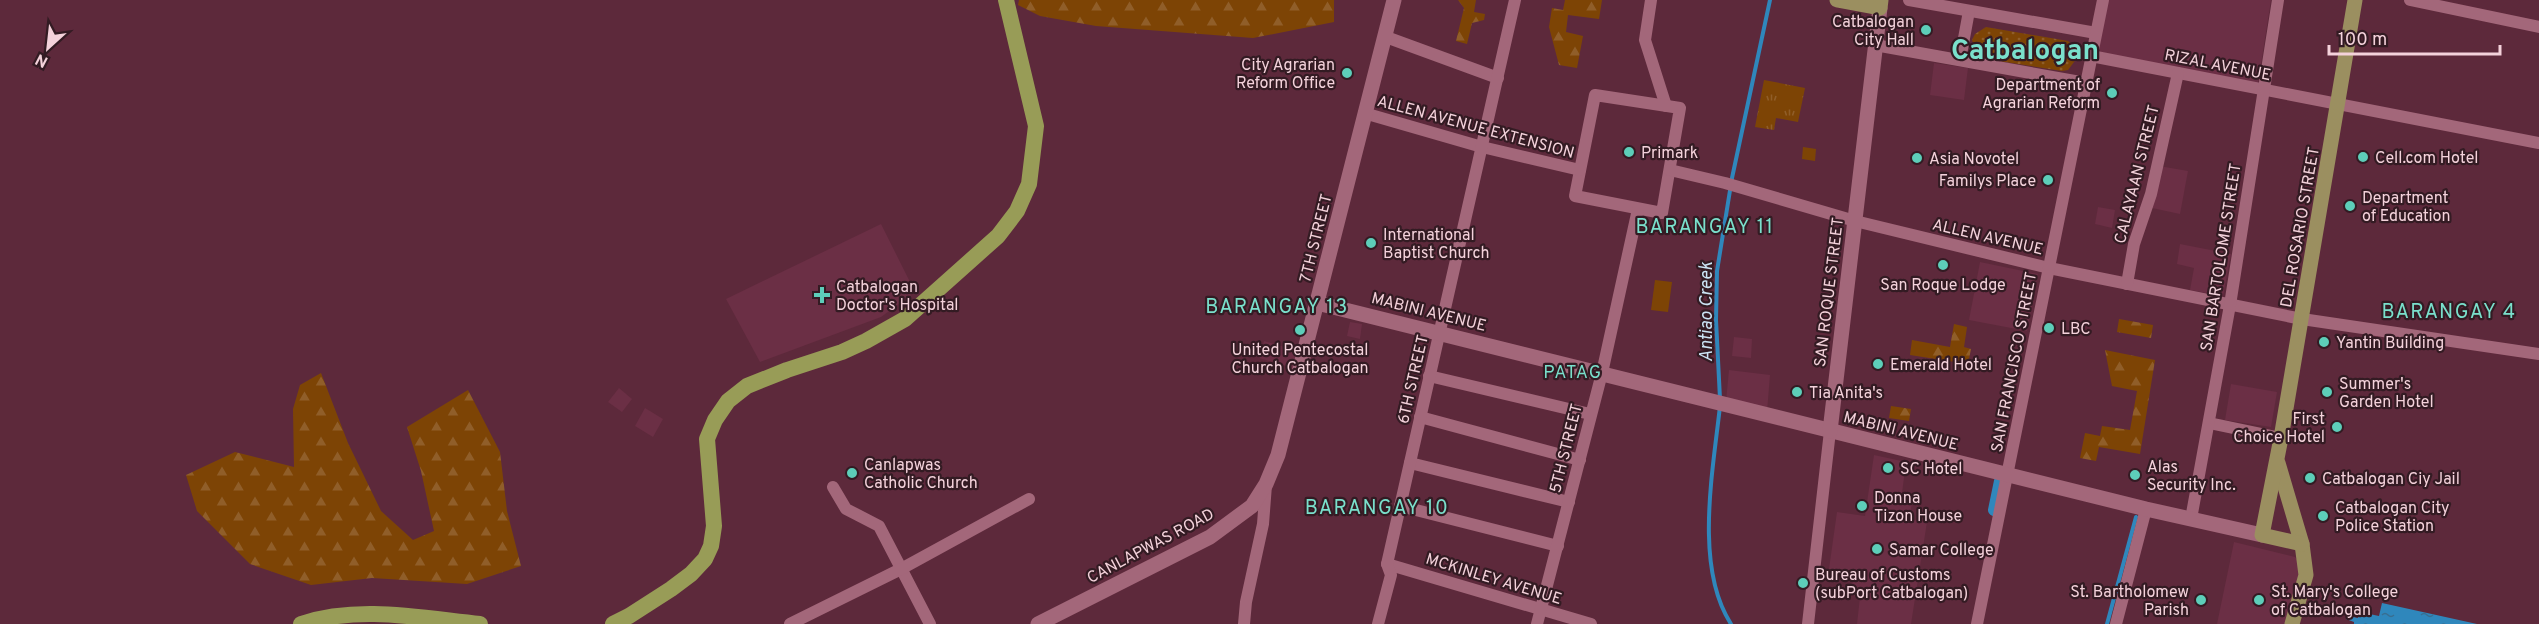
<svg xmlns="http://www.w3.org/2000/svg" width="2539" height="624" font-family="Overpass,sans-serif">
<defs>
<pattern id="grass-tufts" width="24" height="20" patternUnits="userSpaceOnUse" patternTransform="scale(1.5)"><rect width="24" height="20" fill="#7d4405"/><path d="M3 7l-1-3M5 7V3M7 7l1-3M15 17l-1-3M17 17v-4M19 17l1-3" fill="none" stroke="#905e29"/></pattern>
<pattern id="forest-firs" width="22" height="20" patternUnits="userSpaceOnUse" patternTransform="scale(1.5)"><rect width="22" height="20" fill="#7d4405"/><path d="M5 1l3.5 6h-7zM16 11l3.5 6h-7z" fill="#905e29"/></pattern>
<pattern id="park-dots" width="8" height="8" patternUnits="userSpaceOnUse" patternTransform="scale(1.5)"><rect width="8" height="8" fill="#7d4405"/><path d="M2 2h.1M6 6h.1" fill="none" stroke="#905e29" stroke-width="1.8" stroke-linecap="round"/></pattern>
<pattern id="water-ripples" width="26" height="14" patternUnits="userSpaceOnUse" patternTransform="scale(1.5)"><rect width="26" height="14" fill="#2f87bc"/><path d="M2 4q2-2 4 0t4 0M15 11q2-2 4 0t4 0" fill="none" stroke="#386e91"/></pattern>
</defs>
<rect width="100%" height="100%" fill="#5d293b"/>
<g fill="#6b2f45">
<path d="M2107,0H2271L2258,84L2096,53Z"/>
<path d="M1934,63L1968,68L1964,100L1930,95Z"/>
<path d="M2159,166L2188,171L2180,214L2152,208Z"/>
<path d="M2098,207L2115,210L2112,228L2095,224Z"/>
<path d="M881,224L915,292L881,317L760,362L726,299Z"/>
<path d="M2180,244L2231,254L2223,296L2190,290L2194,268L2177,264Z"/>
<path d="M1980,262L2038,274L2027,331L1969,320Z"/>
<path d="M1350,322L1362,324L1360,339L1347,336Z"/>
<path d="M1734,337L1752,339L1751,358L1732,356Z"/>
<path d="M1264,341L1298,351L1293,368L1259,358Z"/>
<path d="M1729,370L1770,375L1767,412L1726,401Z"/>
<path d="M2231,384L2277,392L2271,427L2225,420Z"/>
<path d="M619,388L632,399L622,412L608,402Z"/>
<path d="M645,408L663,419L653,437L635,426Z"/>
<path d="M1874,455L1906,462L1901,501L1912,503L1909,519L1927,522L1911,624H1857L1860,597L1850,595L1852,580L1828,576L1837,512L1865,516Z"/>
<path d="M2234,542L2295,557L2300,562L2302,568L2289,624H2217Z"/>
</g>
<path fill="url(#grass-tufts)" d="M1764,80L1805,88L1798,122L1776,118L1774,130L1755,127Z"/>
<g fill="url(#forest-firs)">
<path d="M1019,0H1334V22L1253,38L1096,26L1040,16L1018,5Z"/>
<path d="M1458,0H1476L1474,12L1485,14L1484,20L1472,23L1467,44L1456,41L1464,8Z"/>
<path d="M1565,0H1602L1599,19L1568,15L1566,32L1583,36L1577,68L1559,65L1549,27L1552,8L1563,10Z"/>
<path d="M1803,147L1816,149L1815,161L1802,159Z"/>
<path d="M2119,319L2153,325L2151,338L2117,332Z"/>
<path d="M1954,324L1967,327L1964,347L1971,349L1968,364L1910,355L1912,340L1950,347Z"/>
<path d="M2105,350L2155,360L2140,454L2099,447L2096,461L2080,458L2085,433L2100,436L2102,426L2130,430L2137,391L2112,386Z"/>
<path d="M321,373L348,443L381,511L413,540L434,531L421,471L407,427L468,390L500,452L507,511L521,566L467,584L372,578L311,585L250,564L197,511L186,475L235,452L294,467L293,409L300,385Z"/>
<path d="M1891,406L1911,409L1909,421L1889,418Z"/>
</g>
<path fill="url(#park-dots)" d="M1986,27L2068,41L2073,45L2077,58L2068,70L2062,71L1987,59L1976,52L1972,40L1975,34Z"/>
<path fill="#7d4405" d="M1655,280L1672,282L1668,312L1651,310Z"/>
<path fill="url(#water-ripples)" d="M2382,603L2477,624H2354V622L2346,619L2348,616L2358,618L2360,612L2379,616Z"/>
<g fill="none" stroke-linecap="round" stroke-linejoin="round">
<g stroke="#2f87bc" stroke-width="4">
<path d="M1720,399L1716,320L1717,271L1732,178L1770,0"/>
<path d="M1720,406C1713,471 1694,567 1731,624"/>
<path d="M2107,624L2136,517"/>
</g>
<path stroke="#2f87bc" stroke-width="12" d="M1994,510L2000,481"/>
<g stroke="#a3677a" stroke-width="12">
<path d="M1651,0L1645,40L1666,106"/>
<path d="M1909,0L2096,33"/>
<path d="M2410,0L2539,27"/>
<path d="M1386,37L1498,78"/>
<path d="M1875,45L2086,83"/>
<path d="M2091,56L2539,143"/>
<path d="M1960,60L1969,11"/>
<path d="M1595,95L1680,108L1662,213L1575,196Z"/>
<path d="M1364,113L1482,147L1580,170"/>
<path d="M1670,170L1725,183L1855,221L2049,268L2302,319L2539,354"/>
<path d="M2127,284L2134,244L2151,194L2178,73"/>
<path d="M1429,376L1590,414"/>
<path d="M1420,417L1580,460"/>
<path d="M2209,423L2281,438"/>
<path d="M1410,463L1569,502"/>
<path d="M833,487L846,509L879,526L930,624"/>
<path d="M1400,506L1558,546"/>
<path d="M2191,519L2230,305L2278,0"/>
<path d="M1387,564L1591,624"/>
<path d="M790,624L901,569L1029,499"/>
<path d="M1244,624L1246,602L1263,524L1266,485"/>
<path d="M1378,624L1391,575L1387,564L1515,0"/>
<path d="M1537,624L1602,373L1638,209"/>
<path d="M1808,624L1830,431"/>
<path d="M1977,624L2103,0"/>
<path d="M2116,624L2146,509"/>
</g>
<g stroke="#a3677a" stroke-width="15">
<path d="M1317,303L2146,509L2262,535"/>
<path d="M1830,431L1880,8"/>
<path d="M1038,624L1210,537L1252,506L1266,484L1278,455L1394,0"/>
</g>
<g stroke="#9b8f60" stroke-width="15">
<path d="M1837,0L1880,8L1881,0"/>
<path d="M2278,463L2302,544L2306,575L2292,624"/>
<path d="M2302,544L2262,535L2281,438L2355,0"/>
</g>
<g stroke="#989c57" stroke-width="16">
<path d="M301,624C358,605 421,618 480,624"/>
<path d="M613,624L629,616L671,589L691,574L705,559L711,546L714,526L707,439L715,420L728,401L747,386L787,370L842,352L866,341L905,319L998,236L1017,211L1029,184L1036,126L1006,0"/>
</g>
</g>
<g fill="#5dceb9" stroke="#331b23" stroke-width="2">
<circle cx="1926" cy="30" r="6"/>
<circle cx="1347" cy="73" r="6"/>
<circle cx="2112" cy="93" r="6"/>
<circle cx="1629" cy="152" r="6"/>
<circle cx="2363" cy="157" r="6"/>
<circle cx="1917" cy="158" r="6"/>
<circle cx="2048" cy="180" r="6"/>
<circle cx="2350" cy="206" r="6"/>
<circle cx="1371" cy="243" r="6"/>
<circle cx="1943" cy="265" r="6"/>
<path d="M819 286h6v6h6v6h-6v6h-6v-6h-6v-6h6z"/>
<circle cx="2049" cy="328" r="6"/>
<circle cx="1300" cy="330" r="6"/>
<circle cx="2324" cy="342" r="6"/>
<circle cx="1878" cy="364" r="6"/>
<circle cx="1797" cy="392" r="6"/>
<circle cx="2327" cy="392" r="6"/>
<circle cx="2337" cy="427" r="6"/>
<circle cx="1888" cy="468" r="6"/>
<circle cx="852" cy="473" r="6"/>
<circle cx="2135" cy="475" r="6"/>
<circle cx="2310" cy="478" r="6"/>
<circle cx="1862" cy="506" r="6"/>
<circle cx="2323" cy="516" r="6"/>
<circle cx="1877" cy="549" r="6"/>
<circle cx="1803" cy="583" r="6"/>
<circle cx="2201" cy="600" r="6"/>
<circle cx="2259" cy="600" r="6"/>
</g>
<g text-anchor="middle" stroke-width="4.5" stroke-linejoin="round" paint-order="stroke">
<g font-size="16" fill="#f4d2db" stroke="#331b23" text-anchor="start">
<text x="1914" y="27" text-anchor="end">Catbalogan<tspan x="1914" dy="18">City Hall</tspan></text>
<text x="1335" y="70" text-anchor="end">City Agrarian<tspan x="1335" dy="18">Reform Office</tspan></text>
<text x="2100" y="90" text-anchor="end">Department of<tspan x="2100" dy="18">Agrarian Reform</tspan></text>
<text x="1641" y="158">Primark</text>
<text x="2375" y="163">Cell.com Hotel</text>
<text x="1929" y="164">Asia Novotel</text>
<text x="2036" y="186" text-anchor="end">Familys Place</text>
<text x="2362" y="203">Department<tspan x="2362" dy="18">of Education</tspan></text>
<text x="1383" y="240">International<tspan x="1383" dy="18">Baptist Church</tspan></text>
<text x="1943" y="290" text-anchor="middle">San Roque Lodge</text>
<text x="836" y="292">Catbalogan<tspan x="836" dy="18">Doctor's Hospital</tspan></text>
<text x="2061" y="334">LBC</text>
<text x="2336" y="348">Yantin Building</text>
<text x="1300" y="355" text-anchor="middle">United Pentecostal<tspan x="1300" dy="18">Church Catbalogan</tspan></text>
<text x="1890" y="370">Emerald Hotel</text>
<text x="2339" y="389">Summer's<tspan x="2339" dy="18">Garden Hotel</tspan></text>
<text x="1809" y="398">Tia Anita's</text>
<text x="2325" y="424" text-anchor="end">First<tspan x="2325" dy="18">Choice Hotel</tspan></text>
<text x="864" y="470">Canlapwas<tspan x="864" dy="18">Catholic Church</tspan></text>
<text x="2147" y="472">Alas<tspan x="2147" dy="18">Security Inc.</tspan></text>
<text x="1900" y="474">SC Hotel</text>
<text x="2322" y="484">Catbalogan Ciy Jail</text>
<text x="1874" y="503">Donna<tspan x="1874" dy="18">Tizon House</tspan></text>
<text x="2335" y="513">Catbalogan City<tspan x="2335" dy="18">Police Station</tspan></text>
<text x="1889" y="555">Samar College</text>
<text x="1815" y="580">Bureau of Customs<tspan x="1815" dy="18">(subPort Catbalogan)</tspan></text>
<text x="2189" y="597" text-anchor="end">St. Bartholomew<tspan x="2189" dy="18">Parish</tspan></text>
<text x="2271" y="597">St. Mary's College<tspan x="2271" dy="18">of Catbalogan</tspan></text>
</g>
<g font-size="16" fill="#f4d2db" stroke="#331b23">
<text transform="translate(2218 64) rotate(11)" y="6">RIZAL AVENUE</text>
<text transform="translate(1476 126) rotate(15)" y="6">ALLEN AVENUE EXTENSION</text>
<text transform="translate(2136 174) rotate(-76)" y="6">CALAYAAN STREET</text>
<text transform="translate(2299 227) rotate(-80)" y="6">DEL ROSARIO STREET</text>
<text transform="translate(1988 236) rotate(13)" y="6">ALLEN AVENUE</text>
<text transform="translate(1315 238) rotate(-76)" y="6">7TH STREET</text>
<text transform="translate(2220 257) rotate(-81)" y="6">SAN BARTOLOME STREET</text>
<text transform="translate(1828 292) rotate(-83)" y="6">SAN ROQUE STREET</text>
<text transform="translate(1429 311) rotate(14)" y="6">MABINI AVENUE</text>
<text transform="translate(2013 362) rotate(-79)" y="6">SAN FRANCISCO STREET</text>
<text transform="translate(1412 379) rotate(-77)" y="6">6TH STREET</text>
<text transform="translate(1901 430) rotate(14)" y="6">MABINI AVENUE</text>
<text transform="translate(1565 448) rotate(-76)" y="6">5TH STREET</text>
<text transform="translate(1150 545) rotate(-28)" y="6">CANLAPWAS ROAD</text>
<text transform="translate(1494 578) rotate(17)" y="6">MCKINLEY AVENUE</text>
</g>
<g font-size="18" font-style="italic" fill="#cbe3f4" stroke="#331b23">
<text transform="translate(1706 312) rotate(-90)" y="6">Antiao Creek</text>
</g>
<g font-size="18" letter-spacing="1.5" fill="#7ae0cc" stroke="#331b23">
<text x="1573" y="378">PATAG</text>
</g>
<g font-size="20" letter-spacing="1.5" fill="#7ae0cc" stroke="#331b23">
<text x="1705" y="233">BARANGAY 11</text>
<text x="1277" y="313">BARANGAY 13</text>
<text x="2449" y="318">BARANGAY 4</text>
<text x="1377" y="514">BARANGAY 10</text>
</g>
<g font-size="28" font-weight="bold" fill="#7ae0cc" stroke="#331b23">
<text x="2025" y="59">Catbalogan</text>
</g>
</g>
<g transform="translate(48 48) rotate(207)" stroke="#331b23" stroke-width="4.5" paint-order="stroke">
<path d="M0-4.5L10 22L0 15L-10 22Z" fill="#f4d2db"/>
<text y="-9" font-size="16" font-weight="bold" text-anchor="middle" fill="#f4d2db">N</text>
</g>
<path d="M2329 45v9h171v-9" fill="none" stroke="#f4d2db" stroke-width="3"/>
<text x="2338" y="45" font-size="18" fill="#f4d2db" stroke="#331b23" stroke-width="4.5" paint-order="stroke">100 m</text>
</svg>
